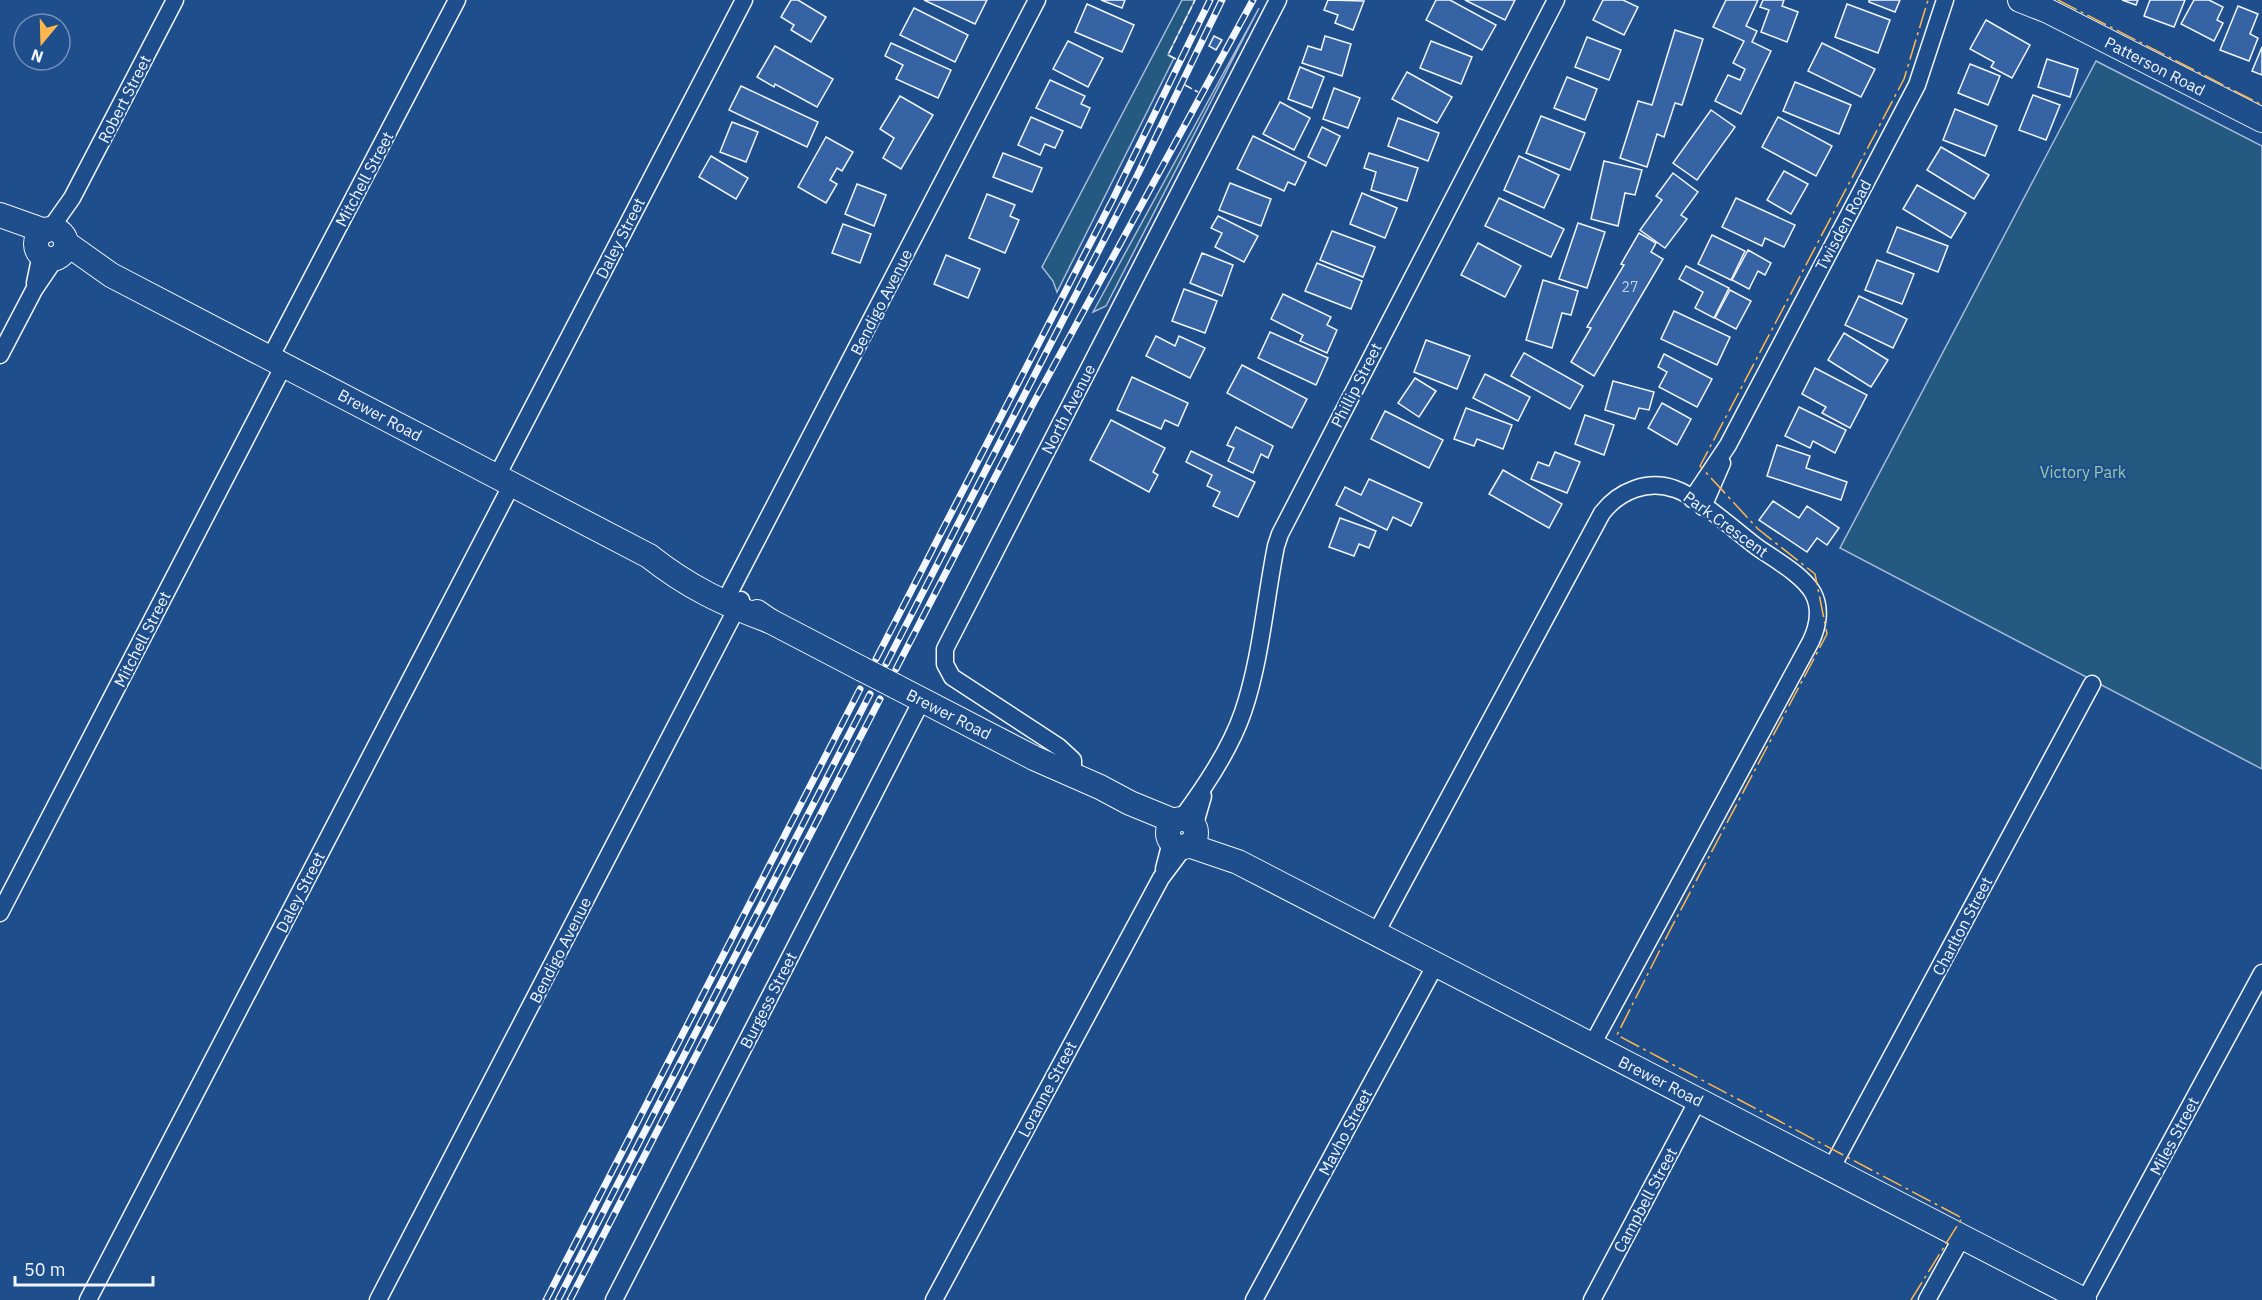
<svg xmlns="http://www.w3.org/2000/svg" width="2262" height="1300" font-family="'IBM Plex Sans',sans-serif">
<rect width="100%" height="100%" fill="#1f4e8c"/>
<g fill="#245a82" stroke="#a8bbd7" stroke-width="1.5">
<path d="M1182,0H1195L1168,55L1174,58L1057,292L1053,281L1042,267Z"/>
<path d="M1259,8L1106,306L1093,312Z"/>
<path d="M2096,61L2262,146V769L1840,548Z"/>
</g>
<g fill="#3563a3" stroke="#f2f6ff" stroke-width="1.5">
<path d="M791,0H798L826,17L811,42L791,30L794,25L781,17Z"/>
<path d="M924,0H987L975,24Z"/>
<path d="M1101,0H1125L1122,8Z"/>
<path d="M1328,0L1364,1L1353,30L1335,23L1338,15L1324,10Z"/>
<path d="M1436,0H1450L1496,25L1482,50L1426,20Z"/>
<path d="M1465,0H1515L1505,20Z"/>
<path d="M1603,0H1623L1638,7L1624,35L1593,20Z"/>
<path d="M1726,0H1758L1746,26L1757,31L1752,42L1771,51L1741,114L1715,101L1728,75L1740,80L1745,69L1733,63L1744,41L1713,27Z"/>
<path d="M1763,0H1784L1782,6L1798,12L1787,42L1761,32L1769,10L1760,7Z"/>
<path d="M1869,0H1900L1895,12L1869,2Z"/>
<path d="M2122,0H2138L2136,5Z"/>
<path d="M2150,0H2185L2174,27L2144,16Z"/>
<path d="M2194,0H2209L2223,7L2217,20L2223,23L2214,41L2181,24Z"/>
<path d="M1087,4L1134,25L1122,52L1075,32Z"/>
<path d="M1847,4L1890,20L1878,53L1835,37Z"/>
<path d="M2238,6L2258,14L2250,34L2258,38L2249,61L2220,50Z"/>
<path d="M914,8L968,35L955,62L900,35Z"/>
<path d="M1986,20L2030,45L2012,78L1991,67L1994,62L1970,49Z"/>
<path d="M1675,30L1703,39L1682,105L1675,103L1664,137L1657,134L1647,167L1620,158L1638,101L1652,105Z"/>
<path d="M1214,36L1222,40L1216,50L1209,46Z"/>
<path d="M1325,36L1351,44L1342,76L1302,63L1308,46L1321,50Z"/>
<path d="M1587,37L1621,50L1609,80L1575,67Z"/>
<path d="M1068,41L1103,58L1088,87L1053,69Z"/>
<path d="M1431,41L1472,57L1461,84L1420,68Z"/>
<path d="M891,43L951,70L938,98L896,79L903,65L885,56Z"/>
<path d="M1822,43L1875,69L1861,97L1808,71Z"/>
<path d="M775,46L833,79L817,107L775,84L774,87L757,77Z"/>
<path d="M2262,47V75L2252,71Z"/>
<path d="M2047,59L2078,69L2070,97L2038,87Z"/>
<path d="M1970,64L2000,76L1988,105L1958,93Z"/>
<path d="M1300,67L1324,77L1312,108L1288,99Z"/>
<path d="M1407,72L1452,97L1437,123L1392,99Z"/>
<path d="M1567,77L1597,89L1585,120L1554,108Z"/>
<path d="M1050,80L1085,96L1081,104L1090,108L1081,128L1036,108Z"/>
<path d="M1795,82L1851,105L1839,134L1783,111Z"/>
<path d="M741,86L818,122L807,147L729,110Z"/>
<path d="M1334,88L1360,98L1348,128L1323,119Z"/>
<path d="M2033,95L2060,105L2046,140L2019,130Z"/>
<path d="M900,96L933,115L901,169L883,158L894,138L880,129Z"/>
<path d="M1280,102L1310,118L1294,150L1263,134Z"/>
<path d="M1955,109L1997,126L1985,156L1943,140Z"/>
<path d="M1711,110L1735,127L1697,180L1673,163Z"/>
<path d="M1541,116L1585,133L1570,170L1526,153Z"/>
<path d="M1031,117L1063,131L1055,148L1045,144L1040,155L1018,145Z"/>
<path d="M1778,117L1832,146L1816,176L1762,147Z"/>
<path d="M1398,118L1439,133L1428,161L1388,146Z"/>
<path d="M732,122L758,132L746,162L720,152Z"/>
<path d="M1322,127L1340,136L1326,166L1308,157Z"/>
<path d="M1253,136L1306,162L1295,185L1288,182L1284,191L1237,169Z"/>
<path d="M826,137L853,152L842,171L837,168L830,180L837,184L826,203L798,187Z"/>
<path d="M1941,147L1989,175L1974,199L1927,170Z"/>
<path d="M1003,153L1042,168L1032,192L993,177Z"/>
<path d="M1369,153L1418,168L1407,201L1371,190L1376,172L1364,168Z"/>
<path d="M711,156L748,178L736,199L699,177Z"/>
<path d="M1519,156L1559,175L1544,208L1504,190Z"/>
<path d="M1604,161L1642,170L1635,195L1625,193L1618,226L1591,219Z"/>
<path d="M1784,171L1808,184L1791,214L1767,200Z"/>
<path d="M1673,173L1698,192L1681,215L1687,219L1665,248L1640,230L1662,200L1656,196Z"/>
<path d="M1230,183L1271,199L1261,226L1219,210Z"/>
<path d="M857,184L886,195L874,226L845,214Z"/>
<path d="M1917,185L1966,213L1951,238L1903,209Z"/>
<path d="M1362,193L1397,208L1385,238L1350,224Z"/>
<path d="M987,194L1015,205L1010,216L1019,220L1005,253L969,238Z"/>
<path d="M1499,198L1564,229L1551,257L1485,226Z"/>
<path d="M1736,198L1795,225L1784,247L1765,238L1762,246L1722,227Z"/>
<path d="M1218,216L1258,236L1244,262L1215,247L1222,233L1211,228Z"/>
<path d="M1578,223L1605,232L1587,288L1559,279Z"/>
<path d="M843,224L871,234L860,263L832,253Z"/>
<path d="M1897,227L1948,246L1938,272L1887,252Z"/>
<path d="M1332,231L1375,247L1363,277L1320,260Z"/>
<path d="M1639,233L1656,243L1651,252L1663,259L1594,376L1571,362L1591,328L1587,327L1624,265L1621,264Z"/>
<path d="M1712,235L1745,251L1731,280L1698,264Z"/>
<path d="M1478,243L1521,266L1505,297L1461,275Z"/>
<path d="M1748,250L1771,263L1765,275L1758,271L1749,289L1732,280Z"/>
<path d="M1202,253L1233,265L1222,296L1190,283Z"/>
<path d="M946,255L980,269L968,298L934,284Z"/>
<path d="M1877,260L1914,274L1902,304L1865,290Z"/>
<path d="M1317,263L1362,281L1351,309L1305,291Z"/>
<path d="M1686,266L1729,288L1714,318L1695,308L1703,292L1679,279Z"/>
<path d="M1543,280L1578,291L1571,315L1562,313L1552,348L1526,340Z"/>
<path d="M1184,289L1217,301L1205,333L1172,321Z"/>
<path d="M1730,290L1751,301L1736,329L1715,318Z"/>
<path d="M1283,294L1331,317L1327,325L1337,330L1327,353L1300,341L1303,335L1271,319Z"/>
<path d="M1859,296L1907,319L1893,348L1845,325Z"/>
<path d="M1674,311L1730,337L1717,365L1661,339Z"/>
<path d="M1270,332L1328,358L1316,385L1258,358Z"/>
<path d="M1844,333L1888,360L1871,387L1828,360Z"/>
<path d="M1156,336L1175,346L1179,336L1205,348L1190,378L1146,356Z"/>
<path d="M1426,340L1470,356L1457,389L1414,372Z"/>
<path d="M1524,353L1583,386L1570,409L1511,376Z"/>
<path d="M1664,354L1712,379L1697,407L1659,387L1667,372L1658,367Z"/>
<path d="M1242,365L1307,399L1292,428L1227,393Z"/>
<path d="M1815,368L1867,395L1850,428L1822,413L1826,407L1802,394Z"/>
<path d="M1485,374L1530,397L1518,421L1473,398Z"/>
<path d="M1132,377L1188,403L1178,426L1165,420L1161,429L1117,410Z"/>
<path d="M1415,378L1436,391L1419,417L1398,403Z"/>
<path d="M1613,381L1654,392L1649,410L1639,408L1635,419L1605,410Z"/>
<path d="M1662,403L1691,419L1677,445L1648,428Z"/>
<path d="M1799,407L1846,430L1835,453L1813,441L1810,448L1785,436Z"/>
<path d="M1466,408L1512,425L1503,449L1477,439L1474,446L1454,439Z"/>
<path d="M1385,411L1443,440L1429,468L1371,439Z"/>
<path d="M1585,415L1614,425L1604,455L1575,444Z"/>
<path d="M1111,420L1165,448L1153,472L1158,475L1149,492L1090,460Z"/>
<path d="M1236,427L1273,446L1268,458L1261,454L1253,473L1228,461L1234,448L1227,445Z"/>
<path d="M1777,445L1810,456L1806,468L1847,482L1841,500L1767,476Z"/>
<path d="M1191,451L1255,482L1238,517L1213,506L1220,492L1207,486L1212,475L1186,462Z"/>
<path d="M1555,452L1580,462L1567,493L1531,479L1538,462L1549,466Z"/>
<path d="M1503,470L1562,504L1549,528L1489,494Z"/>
<path d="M1369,479L1422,503L1411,526L1393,517L1387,530L1336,505L1345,487L1361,495Z"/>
<path d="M1773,501L1799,518L1807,506L1839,528L1827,545L1817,538L1807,552L1759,520Z"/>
<path d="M1340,518L1376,531L1369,548L1359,544L1354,556L1329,547Z"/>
</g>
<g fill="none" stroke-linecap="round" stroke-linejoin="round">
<defs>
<g id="street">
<path d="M50,229L72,198L175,0"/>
<path d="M35,283L41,254"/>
<path d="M0,355L34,290L55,259"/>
<path d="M270,358L457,0"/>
<path d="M497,476L744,0"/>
<path d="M1692,499L1728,445L1917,85L1945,0"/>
<path d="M1703,507L1722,463"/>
<path d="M724,603L1037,0"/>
<path d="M1073,774V760L1059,747L952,677L945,664V649L1278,0"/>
<path d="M1181,819C1205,787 1230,750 1243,712C1261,659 1265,601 1276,546L1280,534L1556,0"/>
<path d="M1194,827L1203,796"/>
<path d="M1164,869L1171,842"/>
<path d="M0,913L284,365"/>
<path d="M1376,933L1602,513C1619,491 1648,479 1675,489C1697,496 1737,532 1757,547C1774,559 1803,575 1813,593C1821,608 1818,626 1811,641L1592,1045"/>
<path d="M1831,1169L2092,684"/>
<path d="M88,1300L512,484"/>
<path d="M378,1300L741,600"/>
<path d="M614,1300L922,700"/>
<path d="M934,1300L1161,878L1185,846"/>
<path d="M1254,1300L1436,964"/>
<path d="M1592,1300L1698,1100"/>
<path d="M1927,1300L1962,1237"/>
<path d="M2085,1300L2262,973"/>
</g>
<g id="secondary">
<path d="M2020,0L2048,11L2262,120"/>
<path d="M0,215L45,231"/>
<circle cx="51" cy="244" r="15"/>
<path d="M66,243L111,275L649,556C688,587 724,604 770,621"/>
<path d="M757,612L770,621L862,669"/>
<path d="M895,686L1034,758L1100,787L1130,803L1174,821"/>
<circle cx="1182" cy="833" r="14"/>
<path d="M1188,845L1238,862L2084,1300"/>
</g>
</defs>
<use href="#street" stroke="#f2f6ff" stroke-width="19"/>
<use href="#secondary" stroke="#f2f6ff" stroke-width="26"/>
<use href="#street" stroke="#1f4e8c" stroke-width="16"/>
<use href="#secondary" stroke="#1f4e8c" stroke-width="24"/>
<defs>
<g id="rail">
<path d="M876,659L1113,199L1210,0"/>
<path d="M886,664L1138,174L1222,0"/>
<path d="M896,669L1033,404L1253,0"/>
<path d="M546,1300L860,689"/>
<path d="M558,1300L870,694"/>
<path d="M570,1300L880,699"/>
</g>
</defs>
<use href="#rail" stroke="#f2f6ff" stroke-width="7"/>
<use href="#rail" stroke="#1f4e8c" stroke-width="4.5" stroke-dasharray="14" stroke-linecap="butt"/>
<defs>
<path id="secondary-bridge" d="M862,669L895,686"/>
</defs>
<use href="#secondary-bridge" stroke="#f2f6ff" stroke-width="26" stroke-linecap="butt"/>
<use href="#secondary-bridge" stroke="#1f4e8c" stroke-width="24"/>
<g stroke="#f2f6ff" stroke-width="1.5" stroke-dasharray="8 3" stroke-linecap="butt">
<path d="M1176,59L1168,55L1195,0"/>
<path d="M1185,85L1198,92"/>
</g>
<g stroke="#ffb74d" stroke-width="1.5" stroke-dasharray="21 4.5 3 4.5" stroke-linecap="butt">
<path d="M2058,0L2262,105"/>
<path d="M1911,1300L1962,1218L1617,1035L1668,934L1827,634L1815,574L1758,529L1700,466L1904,79L1928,0"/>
</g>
</g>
<g text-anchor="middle" stroke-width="4.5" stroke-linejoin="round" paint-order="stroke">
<g font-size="14" fill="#c3d1e8">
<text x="1630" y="292">27</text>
</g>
<g font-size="16" fill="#f2f6ff" stroke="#1f4e8c">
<text transform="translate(2155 66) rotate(27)" y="6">Patterson Road</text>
<text transform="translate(124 99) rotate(-63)" y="6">Robert Street</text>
<text transform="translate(364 179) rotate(-62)" y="6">Mitchell Street</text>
<text transform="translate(1843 225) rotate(-62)" y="6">Twisden Road</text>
<text transform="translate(620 238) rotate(-63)" y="6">Daley Street</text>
<text transform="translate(881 302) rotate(-63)" y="6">Bendigo Avenue</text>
<text transform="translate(1356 385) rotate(-63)" y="6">Phillip Street</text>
<text transform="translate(1068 409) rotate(-63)" y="6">North Avenue</text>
<text transform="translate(380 415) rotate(28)" y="6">Brewer Road</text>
<text transform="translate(1726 524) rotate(36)" y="6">Park Crescent</text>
<text transform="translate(142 639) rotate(-63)" y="6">Mitchell Street</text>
<text transform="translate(949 714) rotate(27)" y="6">Brewer Road</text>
<text transform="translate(300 892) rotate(-63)" y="6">Daley Street</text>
<text transform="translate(1962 926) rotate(-62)" y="6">Charlton Street</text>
<text transform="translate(560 950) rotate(-63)" y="6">Bendigo Avenue</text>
<text transform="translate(768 1000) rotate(-63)" y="6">Burgess Street</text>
<text transform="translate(1661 1081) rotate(27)" y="6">Brewer Road</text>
<text transform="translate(1047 1089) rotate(-62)" y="6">Loranne Street</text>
<text transform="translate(1345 1132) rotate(-62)" y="6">Mavho Street</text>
<text transform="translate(2174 1136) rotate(-62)" y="6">Miles Street</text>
<text transform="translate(1645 1200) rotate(-62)" y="6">Campbell Street</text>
</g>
<g font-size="16" fill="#97c8a6" stroke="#1f4e8c">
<text x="2083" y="478">Victory Park</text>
</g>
</g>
<g transform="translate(42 42) rotate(199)"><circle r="28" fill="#1f4e8c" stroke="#7391ba" stroke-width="1.5"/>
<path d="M0-4.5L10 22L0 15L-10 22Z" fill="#ffb74d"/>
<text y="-9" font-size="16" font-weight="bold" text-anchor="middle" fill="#f2f6ff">N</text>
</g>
<path d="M15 1276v9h138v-9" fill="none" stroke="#f2f6ff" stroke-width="3"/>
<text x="24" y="1276" font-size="18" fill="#f2f6ff" stroke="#1f4e8c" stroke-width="4.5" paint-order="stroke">50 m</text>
</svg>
